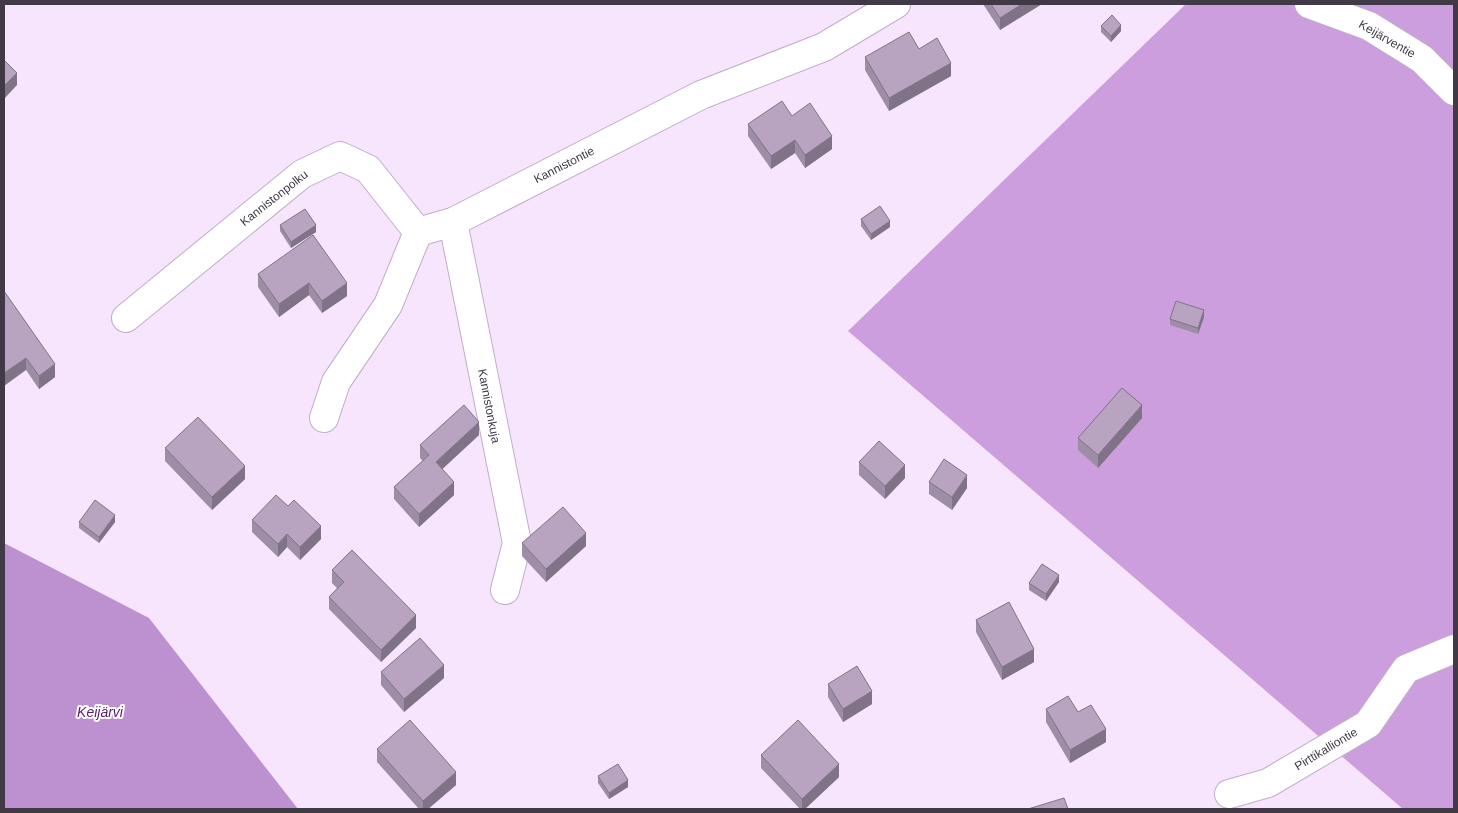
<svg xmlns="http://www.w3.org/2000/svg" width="1458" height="813" font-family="Arial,sans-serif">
<rect width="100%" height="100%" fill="#f6e5fd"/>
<path fill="#cc9ede" d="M1186,4H1454V809H1403L848,331Z"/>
<path fill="#bd90cf" d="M4,543L149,618L298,809H4Z"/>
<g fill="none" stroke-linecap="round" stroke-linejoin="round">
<defs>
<g id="minor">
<path d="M1309,4L1369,26L1422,59L1454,91"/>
<path d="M453,222L517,543L505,590"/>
<path d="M418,232L453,222L701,95L824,47L896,4"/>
<path d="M126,318L302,174L340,156L368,169L418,232"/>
<path d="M324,418L336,382L388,305L418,232"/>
<path d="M1229,794L1268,783L1368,724L1406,669L1454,649"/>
</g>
</defs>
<use href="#minor" stroke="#c1adc9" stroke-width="30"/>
<use href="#minor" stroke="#fff" stroke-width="28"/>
</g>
<g fill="#9e8da6">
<path d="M983,4H1042L1000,30Z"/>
<path d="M1101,26L1121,31L1111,42L1101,32Z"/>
<path d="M919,49L951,76L889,111L865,70V57Z"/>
<path d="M792,116L832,149L805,168L795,153L771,169L748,136V124Z"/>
<path d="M861,219L890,227L871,240L861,226Z"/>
<path d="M280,225L316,232L291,248L280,231Z"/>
<path d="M258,274L347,283V296L322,313L309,295L279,317L258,287Z"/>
<path d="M4,291L55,377L39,389L26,370Z"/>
<path d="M1204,317L1198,334L1170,325V319Z"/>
<path d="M1142,418L1098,468L1078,450V438Z"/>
<path d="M479,435L442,469L454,495L419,527L394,499V487L423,461L420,458V445Z"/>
<path d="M165,448L245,479L212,510L165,461Z"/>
<path d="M859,462L905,478L885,499L859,475Z"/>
<path d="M929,482L967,488L952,510L929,494Z"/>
<path d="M252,520L321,539L300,560L287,547L278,557L252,532Z"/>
<path d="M79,522H115L99,543L79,528Z"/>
<path d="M522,543L586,546L546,582L522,556Z"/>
<path d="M332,570L416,628L381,662L329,609V597L337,588L332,583Z"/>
<path d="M1059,582L1046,601L1029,590V583Z"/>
<path d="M976,620L1034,662L1002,680L976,632Z"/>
<path d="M381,672L444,678L404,712L381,685Z"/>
<path d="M828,684L872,704L843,722L828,697Z"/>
<path d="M1046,709L1078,712L1106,742L1070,763L1046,722Z"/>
<path d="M377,749L456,785L428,809H419L377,762Z"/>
<path d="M761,755L839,777L805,809H800L761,768Z"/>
<path d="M598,776L628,787L609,799L598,783Z"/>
</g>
<g fill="#817387">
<path d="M1022,4H1042L1000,30V18Z"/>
<path d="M1121,25V31L1111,42V36Z"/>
<path d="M951,63V76L889,111V98Z"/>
<path d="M17,73V85L4,99V86Z"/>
<path d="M832,136V149L805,168V155Z"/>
<path d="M795,140V153L771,169V156Z"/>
<path d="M890,221V227L871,240V234Z"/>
<path d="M316,225V232L291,248V242Z"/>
<path d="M309,283V295L279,317V304Z"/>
<path d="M347,283V296L322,313V301Z"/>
<path d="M1204,310V317L1198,334V328Z"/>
<path d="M26,358V370L4,386V373Z"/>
<path d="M55,364V377L39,389V376Z"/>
<path d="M1142,405V418L1098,468V455Z"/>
<path d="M479,422V435L436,475V462Z"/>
<path d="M905,465V478L885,499V486Z"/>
<path d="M245,466V479L212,510V497Z"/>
<path d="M967,475V488L952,510V497Z"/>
<path d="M454,482V495L419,527V514Z"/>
<path d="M115,515V522L99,543V537Z"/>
<path d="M321,526V539L300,560V547Z"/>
<path d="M586,533V546L546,582V569Z"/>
<path d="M287,534V547L278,557V544Z"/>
<path d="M1059,575V582L1046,601V594Z"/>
<path d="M416,615V628L381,662V650Z"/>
<path d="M1034,649V662L1002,680V667Z"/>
<path d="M444,665V678L404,712V699Z"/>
<path d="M872,691V704L843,722V709Z"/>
<path d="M1106,729V742L1070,763V750Z"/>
<path d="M839,764V777L805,809H802V799Z"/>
<path d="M456,772V785L428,809H423V801Z"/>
<path d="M628,780V787L609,799V793Z"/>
</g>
<g fill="#b8a4c1" stroke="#817387">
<path d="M991,4H1022L1000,18Z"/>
<path d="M1112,15L1121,25L1111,36L1101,26Z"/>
<path d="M909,32L919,49L937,38L951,63L889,98L865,57Z"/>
<path d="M4,60L17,73L4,86Z"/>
<path d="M782,101L792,116L810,103L832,136L805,155L795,140L771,156L748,124Z"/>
<path d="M880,206L890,221L871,234L861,219Z"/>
<path d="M305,209L316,225L291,242L280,225Z"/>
<path d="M313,235L347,283L322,301L309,283L279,304L258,274Z"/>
<path d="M4,291L55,364L39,376L26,358L4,373Z"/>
<path d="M1176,301L1204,310L1198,328L1170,319Z"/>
<path d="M1122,388L1142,405L1098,455L1078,438Z"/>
<path d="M464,405L479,422L436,462L454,482L419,514L394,487L429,455L420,445Z"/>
<path d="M198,417L245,466L212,497L165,448Z"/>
<path d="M879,441L905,465L885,486L859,462Z"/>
<path d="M944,459L967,475L952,497L929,482Z"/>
<path d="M276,495L288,506L294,500L321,526L300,547L287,534L278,544L252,520Z"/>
<path d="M95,500L115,515L99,537L79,522Z"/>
<path d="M563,507L586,533L546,569L522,543Z"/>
<path d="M352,550L416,615L381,650L329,597L344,582L332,570Z"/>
<path d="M1042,564L1059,575L1046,594L1029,583Z"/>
<path d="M1009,602L1034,649L1002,667L976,620Z"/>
<path d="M420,638L444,665L404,699L381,672Z"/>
<path d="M857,666L872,691L843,709L828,684Z"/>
<path d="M1068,696L1078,712L1091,705L1106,729L1070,750L1046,709Z"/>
<path d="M410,720L456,772L423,801L377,749Z"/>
<path d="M798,720L839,764L802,799L761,755Z"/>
<path d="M618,764L628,780L609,793L598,776Z"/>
<path d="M1064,798L1068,809H1028Z"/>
</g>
<g text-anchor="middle" stroke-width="4" stroke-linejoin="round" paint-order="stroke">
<g font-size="12" fill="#413945" stroke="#fff">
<text transform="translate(1387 39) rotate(30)" y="4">Keijärventie</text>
<text transform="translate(564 165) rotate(-27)" y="4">Kannistontie</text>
<text transform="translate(274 198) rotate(-38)" y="4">Kannistonpolku</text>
<text transform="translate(489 406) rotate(79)" y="4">Kannistonkuja</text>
<text transform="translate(1326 749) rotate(-31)" y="4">Pirttikalliontie</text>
</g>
<g font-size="14" font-style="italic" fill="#561e6a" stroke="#fff">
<text x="100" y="717">Keijärvi</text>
</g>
</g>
<rect width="1458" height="813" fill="none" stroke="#413945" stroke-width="10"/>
</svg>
